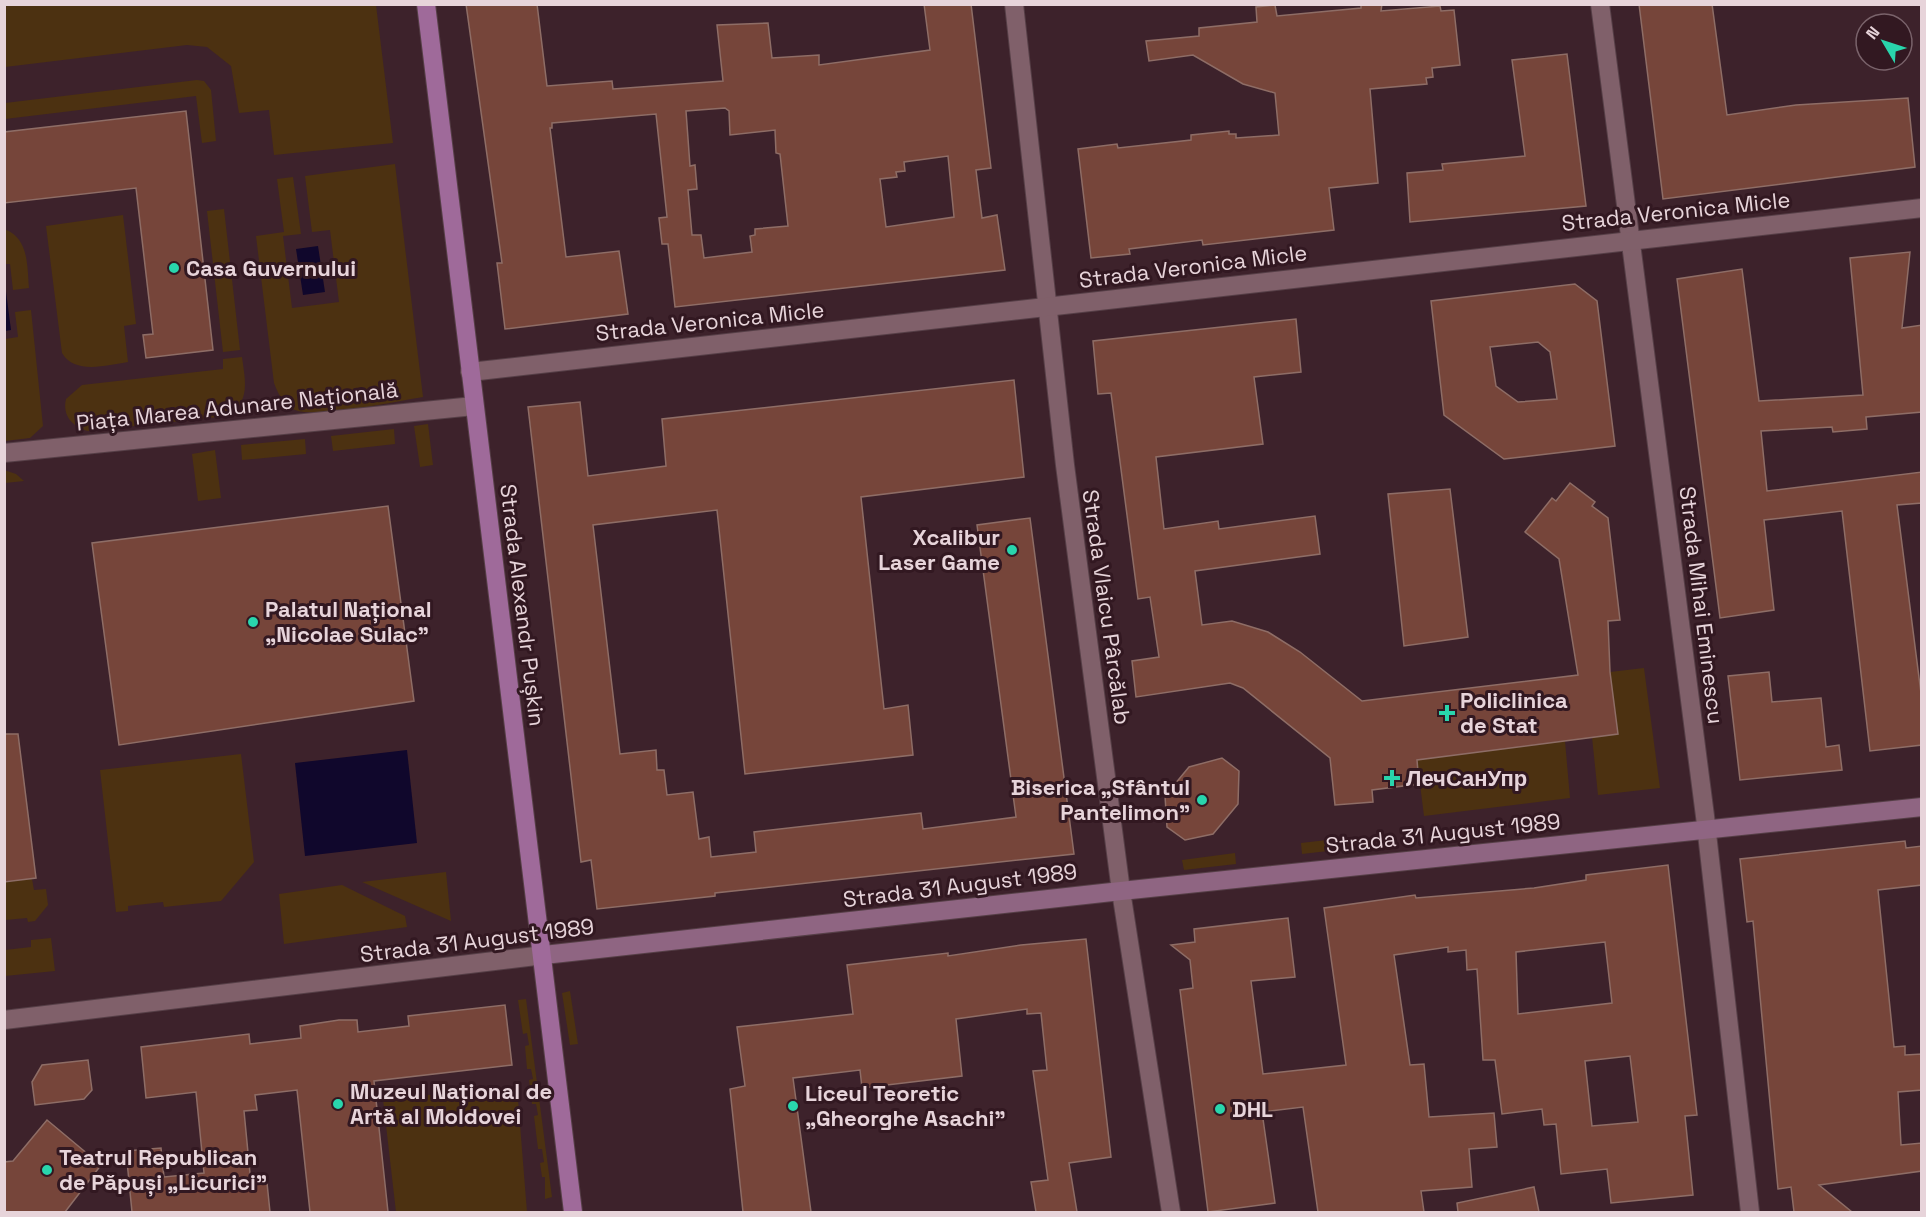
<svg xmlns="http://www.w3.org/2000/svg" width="1926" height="1217" font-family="'Space Grotesk',sans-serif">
<rect width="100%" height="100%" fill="#3d222b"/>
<g fill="#4c3111">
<path d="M4,5H376L393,143L274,155L269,110L239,113L231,66L207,47L187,45L5,67Z"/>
<path d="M197,80L204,81L211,90L216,141L202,143L196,96L5,119V103Z"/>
<path d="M395,164L423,397C398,401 311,420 293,409C283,403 278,394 274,383L256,236L284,232L277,179L293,177L301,234L283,236L292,308L339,302L330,230L312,232L305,176Z"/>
<path d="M224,209L240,350L223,352L207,211Z"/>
<path d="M123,215L136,324L124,326L128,362C107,365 75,375 62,353L46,226Z"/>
<path d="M4,229C29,238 27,265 29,288L13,290L10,264H5Z"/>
<path d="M31,310L43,426L30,438L5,441V339L18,337L15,312Z"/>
<path d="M242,357C245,380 251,401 228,416L88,431C73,427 62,416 66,399L82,385L223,369V359Z"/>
<path d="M428,424L433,465L420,467L414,426Z"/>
<path d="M394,429L395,444L333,451L331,436Z"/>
<path d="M305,439L306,454L242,460L241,445Z"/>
<path d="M215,450L221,498L198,501L192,454Z"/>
<path d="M4,470L16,474L24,481L5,483Z"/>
<path d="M1644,668L1660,788L1598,795L1592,737L1618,734L1610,672Z"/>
<path d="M1565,741L1570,798L1424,816L1417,760Z"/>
<path d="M241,754L254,862L221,901L164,907L163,902L128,906V911L116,912L100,770Z"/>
<path d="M1353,837L1354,848L1302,854L1301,843Z"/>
<path d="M1235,853L1236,864L1184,870L1182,860Z"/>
<path d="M446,872L451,921L362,882Z"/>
<path d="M32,879L34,890L46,889L48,905L35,921L28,922L27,918L5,920V882Z"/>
<path d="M342,885L405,916L407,927L284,944L279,894Z"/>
<path d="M51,938L55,971L5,976V950L31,947V940Z"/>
<path d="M570,991L578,1044L570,1045L562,993Z"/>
<path d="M526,999L552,1197L545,1199V1177H542L540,1163L544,1162L542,1149H538L534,1116L538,1115L536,1104H532L529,1080L533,1079L531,1069H527L525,1046L529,1045L527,1033L523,1034L518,1000Z"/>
<path d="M517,1087L527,1212H396L383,1099Z"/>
</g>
<g fill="#10072c">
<path d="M318,246L325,292L303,295L296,249Z"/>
<path d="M5,284L11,330L5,331H4Z"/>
<path d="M407,750L417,843L305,856L295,763Z"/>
</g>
<g fill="#76453a" stroke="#8e6d66" stroke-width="1.5" fill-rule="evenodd">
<path d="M466,4H537L547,86L612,81L613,89L723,81L717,25L768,23L772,58L819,55V65L930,50L924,4H971L991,168L976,170L982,218L997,215L1005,270L675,307L668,244H662L659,218L667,217L656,114L552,123V128H550L566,257L619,251L628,314L505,329L497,263H502ZM725,108L729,111L730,135L775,130L776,153L780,154L788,226L755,229V235L750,236L752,252L704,258L701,235H692L688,190L697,189L695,165L690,166L686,111ZM948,156L954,217L886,227L880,179L897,177L896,172L905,171L904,162Z"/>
<path d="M1361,4H1382L1381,11L1440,6L1441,11L1454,10L1460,65L1432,68L1433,77L1426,78L1427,84L1370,89L1378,183L1329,188L1334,230L1203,245L1202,240L1129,249L1130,254L1091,258L1078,149L1117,144L1118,148L1191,140V135L1229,131V134H1236V138L1279,135L1275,93L1243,84L1193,55L1149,61L1146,41L1199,36V28L1257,22L1256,7L1275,5L1277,16L1361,8Z"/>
<path d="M1639,4H1712L1727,115L1796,105L1908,98L1915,167L1663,199Z"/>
<path d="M1567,54L1586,206L1410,222L1407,173L1443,170L1442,164L1525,156L1512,60Z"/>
<path d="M186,111L213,350L146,358L143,335L153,334L136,188L4,203V132Z"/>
<path d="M1910,252L1902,328L1922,325V412L1866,417L1867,429L1833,432L1832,427L1761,431L1767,491L1922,472V503L1897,505L1922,701V745L1870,751L1842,511L1764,520L1774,610L1720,618L1677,279L1742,269L1759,401L1863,395L1850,258Z"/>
<path d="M1575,284L1597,301L1615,446L1504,459L1444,415L1431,301ZM1538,342L1550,352L1557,399L1518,402L1496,386L1490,347Z"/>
<path d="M1296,319L1301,372L1254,377L1263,444L1156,457L1164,529L1218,521L1219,529L1315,516L1320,554L1195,571L1202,625L1232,621L1268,632L1300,652L1362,701L1578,675L1559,559L1525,532L1552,498L1556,501L1570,483L1595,502L1592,506L1608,518L1620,620L1608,621L1610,672L1618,734L1417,760L1419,784L1372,790L1373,802L1335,805L1330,758L1243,688L1230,683L1136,697L1132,661L1159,657L1150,597L1138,599L1111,393L1098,394L1093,341Z"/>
<path d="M1014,380L1024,477L861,497L884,709L908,705L913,755L745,774L717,510L593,525L620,754L656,750L657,770H664L667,795L693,792L699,839L709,837L711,857L756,852L754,832L921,813L923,829L1016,817L977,525L1030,518L1074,854L715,893V896L597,909L591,860L581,862L528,407L580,402L588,476L666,466L662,419Z"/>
<path d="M1450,489L1468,637L1404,646L1388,494Z"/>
<path d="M388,506L414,701L119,745L92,543Z"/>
<path d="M1769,672L1772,702L1821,698L1826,747L1839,745L1842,770L1740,780L1728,676Z"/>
<path d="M4,734H18L36,878L4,882Z"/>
<path d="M1222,758L1239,771L1238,804L1213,834L1185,840L1167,827L1165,796L1189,767Z"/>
<path d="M1905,841L1906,848L1922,846V885L1878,890L1894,1047L1905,1046V1055L1922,1054V1090L1898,1092L1901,1145L1922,1143V1171L1819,1185L1852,1212H1794L1791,1187L1778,1189L1753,921L1747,922L1740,859Z"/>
<path d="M1668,865L1697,1115L1685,1116L1693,1195L1611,1203L1607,1169L1561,1174L1556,1124L1544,1125L1542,1109L1502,1114L1495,1060H1483L1477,969L1467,970L1466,950L1448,952V947L1394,955L1410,1065L1424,1064L1429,1117L1494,1113L1497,1147L1469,1149L1472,1187L1421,1191L1424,1212H1318L1303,1107L1262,1112L1275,1203L1208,1212L1180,990L1193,988L1190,960L1171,945L1195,942L1194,929L1288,918L1295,977L1251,981L1263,1074L1346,1065L1324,908L1415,895L1416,898L1534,888L1586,880V875ZM1605,942L1612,1003L1518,1014L1516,952ZM1630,1056L1638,1122L1592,1126L1585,1061Z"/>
<path d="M1086,939L1111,1157L1069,1163L1077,1212H1036L1031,1182L1048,1180L1033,1071L1047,1070L1041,1013L1027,1014V1009L956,1019L962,1076L862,1088L860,1070L793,1078L811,1212H743L730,1089L745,1086L737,1027L853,1014L847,965L948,953V956L1021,945Z"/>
<path d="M505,1005L512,1065L374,1081L388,1212H310L297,1090L255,1095L257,1110L244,1111L251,1184L267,1183L270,1212H132L126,1151L161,1148L164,1177L204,1173L196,1092L146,1098L141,1047L249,1034L250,1044L301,1038L300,1026L339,1020H357L358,1032L409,1026L408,1016Z"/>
<path d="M88,1060L92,1090L84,1099L35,1105L32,1082L42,1065Z"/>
<path d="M47,1120L101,1165L65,1212H4V1162L13,1161Z"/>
<path d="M1534,1187L1539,1212H1458L1457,1203Z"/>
</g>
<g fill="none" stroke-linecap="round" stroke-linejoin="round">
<defs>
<g id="street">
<path d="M1014,4L1065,465L1121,891L1171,1212"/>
<path d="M1600,4L1705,816L1750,1212"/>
<path d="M470,372L1922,208"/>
<path d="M4,453L474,406"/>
<path d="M4,1020L544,955"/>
</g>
<path id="secondary" d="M544,955L1121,891L1922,807"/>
<path id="primary" d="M426,4L573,1212"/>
</defs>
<use href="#street" stroke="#563f47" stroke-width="20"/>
<use href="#secondary" stroke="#563f47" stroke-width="20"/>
<use href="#primary" stroke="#563f47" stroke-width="20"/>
<use href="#street" stroke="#80606a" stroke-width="18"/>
<use href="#secondary" stroke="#8f6582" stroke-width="18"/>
<use href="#primary" stroke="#9f6a9a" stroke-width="18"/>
</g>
<g fill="#29d5ac" stroke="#321821" stroke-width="2">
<circle cx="174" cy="268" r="6"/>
<circle cx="1012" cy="550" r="6"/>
<circle cx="253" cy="622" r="6"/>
<path d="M1444 704h6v6h6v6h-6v6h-6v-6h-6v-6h6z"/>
<path d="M1389 769h6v6h6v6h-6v6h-6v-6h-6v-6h6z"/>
<circle cx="1202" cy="800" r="6"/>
<circle cx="338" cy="1104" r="6"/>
<circle cx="793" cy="1106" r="6"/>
<circle cx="1220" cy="1109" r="6"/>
<circle cx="47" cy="1170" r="6"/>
</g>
<g text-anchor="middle" stroke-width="6" stroke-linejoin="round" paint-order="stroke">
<g font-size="22" fill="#e7d4da" stroke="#321821">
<text transform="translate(1676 211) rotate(-6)" y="8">Strada Veronica Micle</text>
<text transform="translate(1193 266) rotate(-7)" y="8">Strada Veronica Micle</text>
<text transform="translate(710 321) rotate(-6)" y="8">Strada Veronica Micle</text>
<text transform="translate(237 406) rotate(-6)" y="8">Piața Marea Adunare Națională</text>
<text transform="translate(523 605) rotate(83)" y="8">Strada Alexandr Pușkin</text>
<text transform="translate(1702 605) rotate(83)" y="8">Strada Mihai Eminescu</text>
<text transform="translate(1107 607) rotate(82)" y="8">Strada Vlaicu Pârcălab</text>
<text transform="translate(1443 833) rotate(-6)" y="8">Strada 31 August 1989</text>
<text transform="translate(960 885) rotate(-7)" y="8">Strada 31 August 1989</text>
<text transform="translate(477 940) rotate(-7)" y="8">Strada 31 August 1989</text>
</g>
<g font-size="22" font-weight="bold" fill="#e7d4da" stroke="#321821" text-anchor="start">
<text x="186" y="276">Casa Guvernului</text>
<text x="1000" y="545" text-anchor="end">Xcalibur<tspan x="1000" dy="25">Laser Game</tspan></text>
<text x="265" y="617">Palatul Național<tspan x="265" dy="25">„Nicolae Sulac”</tspan></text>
<text x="1460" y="708">Policlinica<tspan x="1460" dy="25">de Stat</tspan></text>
<text x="1406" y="786">ЛечСанУпр</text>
<text x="1190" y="795" text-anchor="end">Biserica „Sfântul<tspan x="1190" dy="25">Pantelimon”</tspan></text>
<text x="350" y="1099">Muzeul Național de<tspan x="350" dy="25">Artă al Moldovei</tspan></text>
<text x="805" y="1101">Liceul Teoretic<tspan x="805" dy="25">„Gheorghe Asachi”</tspan></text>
<text x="1232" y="1117">DHL</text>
<text x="59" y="1165">Teatrul Republican<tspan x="59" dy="25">de Păpuși „Licurici”</tspan></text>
</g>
</g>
<rect width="1926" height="1217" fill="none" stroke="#e7d4da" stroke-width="12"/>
<g transform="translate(1884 42) rotate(309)"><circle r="28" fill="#321821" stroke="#7a636b" stroke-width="1.5"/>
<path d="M0-4.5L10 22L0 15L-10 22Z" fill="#29d5ac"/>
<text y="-9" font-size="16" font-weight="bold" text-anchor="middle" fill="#e7d4da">N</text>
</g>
</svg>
